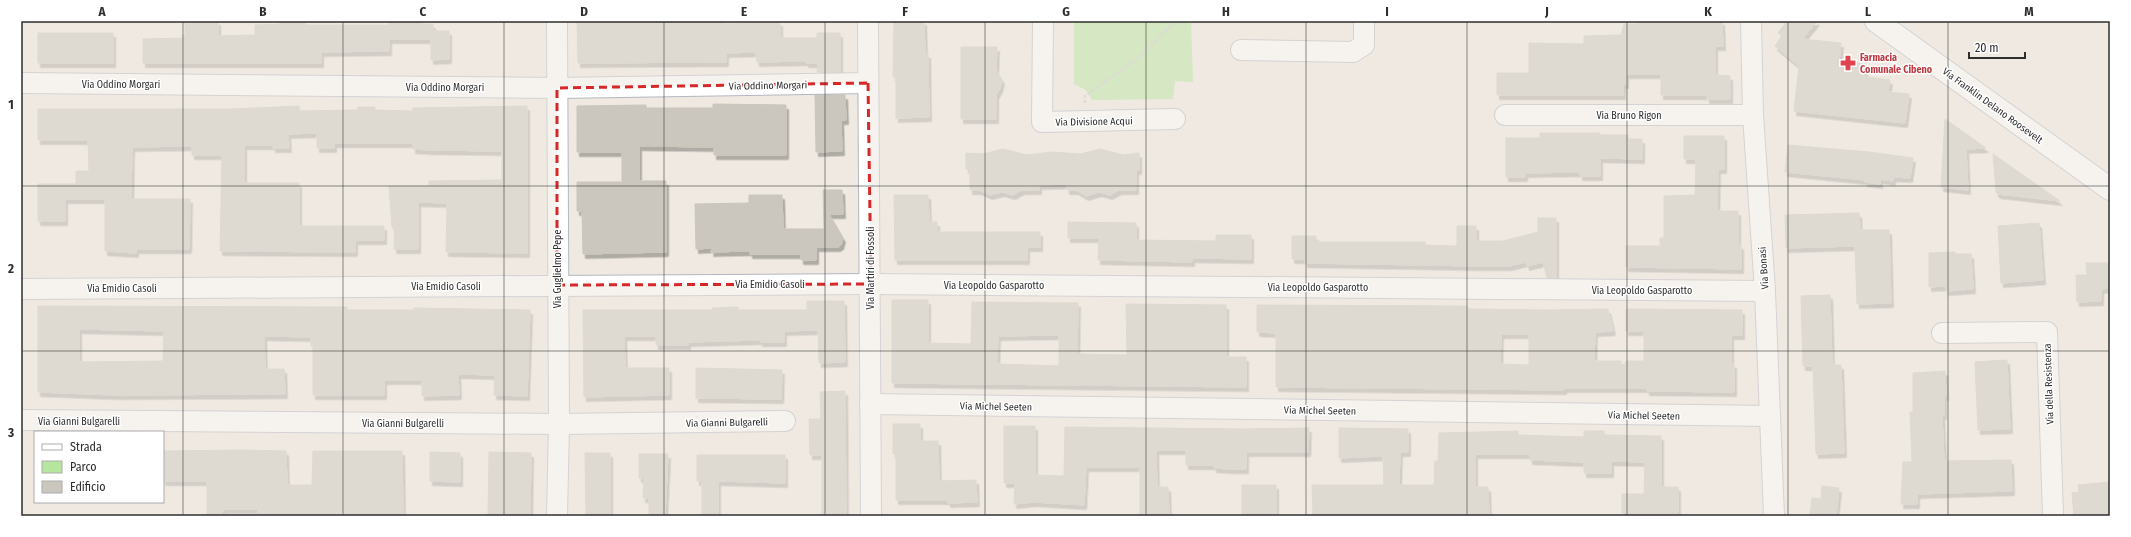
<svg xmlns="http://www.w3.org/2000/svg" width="2131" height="537" font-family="'Fira Sans Condensed',sans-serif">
<defs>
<filter id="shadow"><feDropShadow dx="2.5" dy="4.5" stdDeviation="0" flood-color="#0004"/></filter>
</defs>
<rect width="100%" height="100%" fill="#efe9e1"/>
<path fill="#b6e59e" d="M1074,21H1191L1193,82L1175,81L1173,99L1092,100L1086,90L1074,84Z"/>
<g fill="#cbc7bf" stroke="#cbc5ba" fill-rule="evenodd" filter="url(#shadow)">
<path d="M195,21H218V36L255,35V25L280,24V21H305V25H389V21H422V24H433V31H449V59L431,60V39H389V51L321,52V63H143V39L183,38V35H185V23H194Z"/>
<path d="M577,21H687V23L726,22V24L780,22V38H817V33H840V72H817L818,63H806V61L757,62L756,52L726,53V62L578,63Z"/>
<path d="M894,21H924L925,54H928L929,117L896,118V77H893Z"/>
<path d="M1638,21H1722L1723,46H1715V75L1730,76V99H1707V95H1661V74H1626V84H1623V95H1497V73H1529V43L1584,44V36L1621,35L1624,24H1638Z"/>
<path d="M1787,21H1817L1802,39L1841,43L1839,62L1866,64L1865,77L1890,80L1888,92L1909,94L1905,123L1794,111L1799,66L1775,46L1782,36L1778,33Z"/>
<rect x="38" y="33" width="75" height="30"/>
<path d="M961,47H997L996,70L1002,80L1000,88L996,95V119H961Z"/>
<path d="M815,95H845L846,120H841L842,151L816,152Z"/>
<path d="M713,104L786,105V155H714V147L639,146V181H666V252L583,254L582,211H577V182H622V152H577V106L646,105V108H713Z"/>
<path d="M299,106V111L358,110V107H375V110L413,111V108L527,106V253L446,252L447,203L418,202V249H394L395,228H392L389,186H429V181L502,180V151L429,150L413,149V143H334V148H317V133L288,134L289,148H273V145H244V183H299V226H384V240H355V252L220,251L222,155H192V146L132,147L131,199H190L189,249H136V253L105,251V199H65V221H38V184H76V171H89L88,140H38V109H232Z"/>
<path d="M1945,119L1986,148L1966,149L1968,190L1941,187Z"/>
<path d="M1540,133H1600V135H1628V139H1642V159L1600,158V176H1580V172L1525,173V177H1506V138H1540Z"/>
<path d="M1684,136H1724V169H1718L1717,211H1738V245H1741V269L1626,267V246H1660V238H1664V196L1695,195L1696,159H1684Z"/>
<path d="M1788,145L1869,152L1913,158L1910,178L1893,177V181L1880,179V184L1865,182V180L1785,172Z"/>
<path d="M1003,149L1027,155L1052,152L1080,154L1100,149L1123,155L1139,153V170H1136V190H1119L1110,195L1099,192L1086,196L1076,190H1067V184L1039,185V190H1022L1013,195L1002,192L990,195L979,190H970V170L966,169V153L983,154Z"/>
<path d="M1993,154L2060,201L1998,194L1996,192Z"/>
<path d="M823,190H842L843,214H829L843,238L841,245L838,247H816V260H801V254H750V251L711,252L712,248L696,249L695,204L749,203V195H782L783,229H824Z"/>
<path d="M894,195H928L929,222H937V232H1040V247H1027V260H895Z"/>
<path d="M1859,213L1860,230H1889L1891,303L1857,304L1855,246L1786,248L1785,215Z"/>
<path d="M1538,218H1556V278H1547L1543,262L1527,266L1526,262L1509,266H1479L1305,263V259H1292V236H1316V242H1425V245L1457,246V226H1476V241H1503L1538,232Z"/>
<path d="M1068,222L1136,223V240L1216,241V235H1251V259L1192,258V262L1098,260L1099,238H1068Z"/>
<path d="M2039,223L2043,280L2001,283L1998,226Z"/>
<path d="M1955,252V254H1971L1973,289L1946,291V286L1929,287V253Z"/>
<path d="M2086,263H2110V288L2101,289V301L2077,302L2076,275H2087Z"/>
<path d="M1830,295L1832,365H1841L1844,453L1816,454L1813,366H1803L1801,296Z"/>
<path d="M892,300H928V343L971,344L972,302L1078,303L1077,354L1127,355L1126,304L1226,305V357H1246V387L892,383ZM1059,335V366L997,364L998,336Z"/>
<path d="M807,301H844L845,362L819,363L818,330L784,331V342H760V340L688,342V345H656V336H624L625,368H669V395L584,397L583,310H713L712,308L738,307V310H807Z"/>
<path d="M1257,305L1467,306V308L1471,309L1548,310L1608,309L1613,331L1595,332L1594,361H1621L1622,365L1625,364L1626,361H1644V331H1626V309L1742,310V335H1731V364H1734V392L1647,391V388H1564V390L1276,387V333L1257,332ZM1501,334H1529V365L1500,364Z"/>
<path d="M38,306L347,307V310H414V308L530,310L527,396L494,395L495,375L458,374L459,395L422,396V380H384V395H313V346H311V337L264,336L265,369H284L285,394L114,395L38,392ZM79,329L164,331L163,361L79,362Z"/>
<path d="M2007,360L2010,429L1978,430L1975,362Z"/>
<path d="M696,368L782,370L781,399L696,398Z"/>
<path d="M1945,371L1946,396H1944V415H1942L1944,461L2011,460L2012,491L1917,494V504H1901L1903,462H1912L1910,412H1913V373Z"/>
<path d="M845,391L846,516H822V455H810L809,419H821L820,392Z"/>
<path d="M893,424H920V441H938L939,481L976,480L977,502L948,503V500H896V454H893Z"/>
<path d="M1004,426H1035V475L1064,476L1065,427L1243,429L1309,428L1308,452H1246V469H1230L1214,468V465H1186V450H1156L1157,487H1168L1169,516H1140V467H1086L1084,505L1034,502L1014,504L1015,483H1004Z"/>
<path d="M1339,428L1408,429V452H1400L1399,485H1434L1435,461H1438L1439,433L1518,431V435L1584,437V431H1604V435L1661,436V487H1678V513H1622V494H1644L1645,462L1611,461V473H1584V462L1530,460V454H1475V487H1488L1489,516H1313L1312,485H1384L1383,456L1339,458Z"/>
<path d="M240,450L286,451L287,485H312L313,451H402L403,516H258V509H223L222,516H207V481H163V451Z"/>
<path d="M430,452L460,453V482L430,481Z"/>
<path d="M489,452L531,453L530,516H488Z"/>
<path d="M585,453H610V516H586Z"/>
<path d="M639,454H668L665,516H649V498H643L644,478H639Z"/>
<path d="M697,455H785V483L718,481V516H702V481H697Z"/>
<path d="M2110,482V516H2074L2072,493L2079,492L2078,485Z"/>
<rect x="1242" y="485" width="34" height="31"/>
<path d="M1822,486L1839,488L1836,516H1810L1812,498L1821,499Z"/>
</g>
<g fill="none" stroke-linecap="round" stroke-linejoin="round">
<defs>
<g id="minor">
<path d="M557,21L559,424L557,516"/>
<path d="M868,21L871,516"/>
<path d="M1043,21L1042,122L1175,119"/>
<path d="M1751,21L1753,115L1765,291L1774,516"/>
<path d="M1241,50L1353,52L1364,45V21"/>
<path d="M21,83L557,88L868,83"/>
<path d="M1505,115H1753"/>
<path d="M21,289L871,284L1765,291"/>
<path d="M1942,333L2047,332L2053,516"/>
<path d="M870,404L1770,416"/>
<path d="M21,420L559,424L785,421"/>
</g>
<path id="secondary" d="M1876,21L2110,189"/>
</defs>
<use href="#minor" stroke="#b4b7c1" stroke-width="22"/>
<use href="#secondary" stroke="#b4b7c1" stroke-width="24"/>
<path stroke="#c9c9c9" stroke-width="2.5" stroke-dasharray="3 2" stroke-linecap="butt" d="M1085,103V96L1138,58L1176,21"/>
<use href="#minor" stroke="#fff" stroke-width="20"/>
<use href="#secondary" stroke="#fff" stroke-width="22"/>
</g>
<path d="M0 0H2131V537H0ZM868,83L871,284L557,285V88Z" fill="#efe9e1" fill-opacity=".55" fill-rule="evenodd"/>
<path fill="none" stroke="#d62828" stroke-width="3" stroke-dasharray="8 5" stroke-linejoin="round" d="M868,83L871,284L557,285V88Z"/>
<path fill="none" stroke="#2e2e2e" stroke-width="1" stroke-opacity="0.55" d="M183,21V516M343,21V516M504,21V516M664,21V516M825,21V516M985,21V516M1146,21V516M1306,21V516M1467,21V516M1627,21V516M1788,21V516M1948,21V516M21,186H2110M21,351H2110"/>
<defs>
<symbol id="pharmacy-bare" viewBox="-9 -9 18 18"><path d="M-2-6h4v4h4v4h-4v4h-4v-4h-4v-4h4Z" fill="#e0444e" stroke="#fff" stroke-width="2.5" paint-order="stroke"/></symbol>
</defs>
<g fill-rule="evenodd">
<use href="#pharmacy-bare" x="1837" y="52" width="22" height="22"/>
</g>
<g text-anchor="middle" stroke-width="3" stroke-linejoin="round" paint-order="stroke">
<g font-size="10" font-weight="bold" fill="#be3a42" stroke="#fff" text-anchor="start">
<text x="1860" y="61">Farmacia<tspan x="1860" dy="12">Comunale Cibeno</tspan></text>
</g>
<g font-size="10" fill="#2e2e2e" stroke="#fff">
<text x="121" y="88">Via Oddino Morgari</text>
<text transform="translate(768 85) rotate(-1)" y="4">Via Oddino Morgari</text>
<text x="445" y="91">Via Oddino Morgari</text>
<text transform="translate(1993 105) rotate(36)" y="4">Via Franklin Delano Roosevelt</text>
<text x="1629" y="119">Via Bruno Rigon</text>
<text transform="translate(1094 121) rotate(-1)" y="4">Via Divisione Acqui</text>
<text transform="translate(870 268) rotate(-90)" y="4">Via Martiri di Fossoli</text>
<text transform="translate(1763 268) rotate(-94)" y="4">Via Bonasi</text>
<text transform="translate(557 269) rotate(-90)" y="4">Via Guglielmo Pepe</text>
<text x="770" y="288">Via Emidio Casoli</text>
<text x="994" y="289">Via Leopoldo Gasparotto</text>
<text x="446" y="290">Via Emidio Casoli</text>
<text x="1318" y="291">Via Leopoldo Gasparotto</text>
<text x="122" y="292">Via Emidio Casoli</text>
<text x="1642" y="294">Via Leopoldo Gasparotto</text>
<text transform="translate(2048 384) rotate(-92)" y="4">Via della Resistenza</text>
<text transform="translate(996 406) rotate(1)" y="4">Via Michel Seeten</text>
<text transform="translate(1320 410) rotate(1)" y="4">Via Michel Seeten</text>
<text transform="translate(1644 415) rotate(1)" y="4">Via Michel Seeten</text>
<text x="79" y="425">Via Gianni Bulgarelli</text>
<text transform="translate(727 422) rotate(-1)" y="4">Via Gianni Bulgarelli</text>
<text x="403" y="427">Via Gianni Bulgarelli</text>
</g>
</g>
<rect width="2131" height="537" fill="none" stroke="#ffffff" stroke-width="44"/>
<rect x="34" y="431" width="130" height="72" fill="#ffffff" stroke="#ababab"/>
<rect x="42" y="444" width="20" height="6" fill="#ffffff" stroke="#ababab"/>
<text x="70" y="451" font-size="12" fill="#2e2e2e">Strada</text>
<rect x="42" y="461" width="20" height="12" fill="#b6e59e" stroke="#ababab"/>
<text x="70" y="471" font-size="12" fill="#2e2e2e">Parco</text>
<rect x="42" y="481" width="20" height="12" fill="#cbc7bf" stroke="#ababab"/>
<text x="70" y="491" font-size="12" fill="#2e2e2e">Edificio</text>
<path d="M1969 52v6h56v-6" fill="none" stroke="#2e2e2e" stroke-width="2"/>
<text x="1975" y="52" font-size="12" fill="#2e2e2e" stroke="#ffffff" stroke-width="3" paint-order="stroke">20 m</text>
<rect x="22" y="22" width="2087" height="493" fill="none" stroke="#2e2e2e" stroke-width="1.5"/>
<g font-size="13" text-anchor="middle" font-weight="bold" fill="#2e2e2e">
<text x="102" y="16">A</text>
<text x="263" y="16">B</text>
<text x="423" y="16">C</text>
<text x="584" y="16">D</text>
<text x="744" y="16">E</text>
<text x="905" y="16">F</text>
<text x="1066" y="16">G</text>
<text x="1226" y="16">H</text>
<text x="1387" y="16">I</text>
<text x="1547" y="16">J</text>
<text x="1708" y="16">K</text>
<text x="1868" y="16">L</text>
<text x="2029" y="16">M</text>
<text x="11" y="109">1</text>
<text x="11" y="273">2</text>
<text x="11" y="437">3</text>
</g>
</svg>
